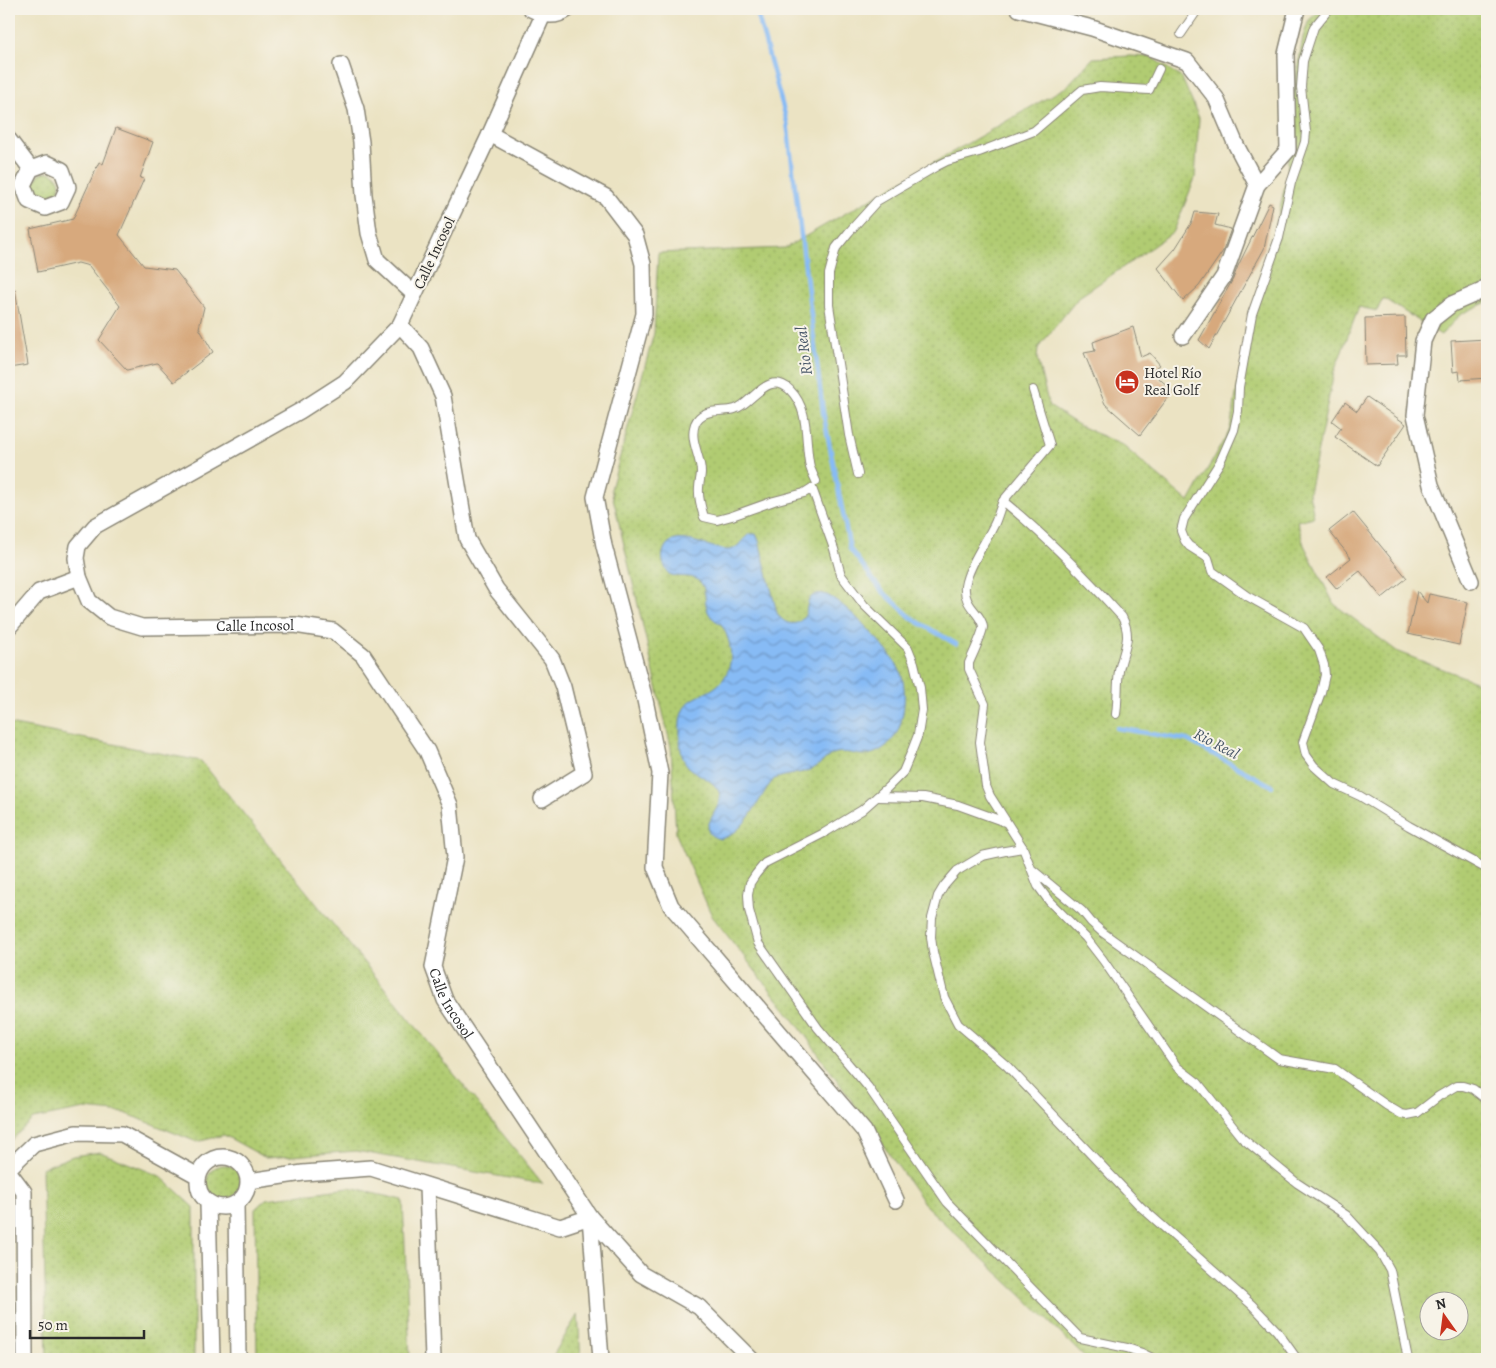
<svg xmlns="http://www.w3.org/2000/svg" width="1496" height="1368" font-family="Alegreya,serif">
<defs>
<pattern id="grass-dots" width="8" height="8" patternUnits="userSpaceOnUse" patternTransform="scale(1.25)"><rect width="8" height="8" fill="#b1cc72"/><path d="M2 2h.1M6 6h.1" fill="none" stroke="#98af63" stroke-width="1.8" stroke-linecap="round"/></pattern>
<pattern id="water-waves" width="16" height="10" patternUnits="userSpaceOnUse" patternTransform="scale(1.25)"><rect width="16" height="10" fill="#87bbf5"/><path d="M0 5q4-4 8 0t8 0" fill="none" stroke="#6f98c7"/></pattern>
</defs>
<rect width="100%" height="100%" fill="#f7f3e8"/>
<filter id="ink" filterUnits="userSpaceOnUse"><feTurbulence type="fractalNoise" baseFrequency=".02" numOctaves="2"/><feDisplacementMap in="SourceGraphic" scale="10" xChannelSelector="R" yChannelSelector="G"/><feConvolveMatrix kernelMatrix="1 2 1 2 8 2 1 2 1" color-interpolation-filters="sRGB"/></filter>
<filter id="wash" filterUnits="userSpaceOnUse"><feTurbulence type="fractalNoise" baseFrequency=".0096" numOctaves="4" result="noise"/><feDisplacementMap in="SourceGraphic" scale="20" xChannelSelector="R" yChannelSelector="G"/><feGaussianBlur stdDeviation="1.12" result="paint"/><feColorMatrix in="noise" values="0 0 0 0 0 0 0 0 0 0 0 0 0 0 0 0 0 1.4 0 .05"/><feComposite in="paint" operator="in"/></filter>
<g filter="url(#wash)">
<rect width="100%" height="100%" fill="#ebe3c3"/>
<g fill="url(#grass-dots)" stroke="#6e7c4e" fill-rule="evenodd">
<path d="M1322,9H1487V302L1461,314L1441,335L1383,298L1377,311L1359,307L1334,372L1309,493L1314,517L1297,521L1304,545L1334,604L1398,652L1480,683L1487,701V1359H1086L1034,1307L926,1206L798,1025L712,916L676,834L671,747L611,489L654,333L658,253L785,248L1066,87L1093,58L1130,56L1151,57L1182,78L1199,118L1195,178L1174,231L1135,259L1079,297L1038,348L1037,358L1049,406L1080,426L1122,445L1189,502L1230,429L1248,329L1272,244L1288,172L1287,129L1303,37L1309,20ZM1428,1300H1458V1330H1428Z"/>
<circle cx="47" cy="185" r="13"/>
<path d="M9,724L201,761L543,1184L356,1151L266,1158L224,1135L197,1142L125,1113L85,1109L33,1119L9,1142Z"/>
<path d="M100,1152L160,1176L194,1207V1359H47L42,1168L73,1156Z"/>
<circle cx="224" cy="1182" r="17"/>
<path d="M349,1188L403,1200L410,1359H257L255,1209L266,1199Z"/>
<path d="M578,1314L581,1359H551Z"/>
</g>
<path fill="url(#water-waves)" stroke="#597390" d="M750,534H756L759,541L777,613C784,626 800,628 806,613C807,609 807,605 808,601C812,595 817,592 824,594C843,599 893,653 900,671C907,687 905,712 899,728C894,742 878,756 862,755C854,754 844,751 836,753C827,755 822,764 814,768C802,774 787,774 774,779C758,797 747,833 720,839C692,832 722,811 720,795C717,780 696,776 687,765C681,757 680,746 680,736C680,728 679,721 682,713C686,699 702,696 714,688C736,673 734,644 721,624C695,611 714,589 696,579C690,575 678,578 669,574C665,568 661,561 663,553C669,524 713,551 729,550C739,549 742,538 750,534Z"/>
<g fill="none" stroke-linecap="round" stroke-linejoin="round">
<g stroke="#87bbf5" stroke-width="4.5">
<path d="M756,9L787,122L823,412L850,549L881,590L913,619L956,644"/>
<path d="M1117,728L1187,740L1272,786"/>
</g>
</g>
<g id="blocks">
<g fill="#d7a97d">
<path d="M116,128L153,142L140,178L144,179L119,235L144,266L175,270L204,307L199,328L213,352L174,382L157,363L127,370L99,340L120,306L89,266L78,263L38,272L30,229L73,219L99,162L103,164Z"/>
<path d="M1269,203L1273,205L1264,249L1209,349L1199,340L1233,279L1238,266Z"/>
<path d="M1195,212L1218,214L1215,225L1231,229L1223,251L1199,286L1183,301L1158,268L1175,249L1192,222Z"/>
<path d="M9,289H15L28,365L9,368Z"/>
<path d="M1405,317L1406,355H1397L1398,364L1366,365L1365,318Z"/>
<path d="M1133,327L1141,357L1150,353L1160,365L1151,371L1173,391L1140,435L1105,404L1084,353L1095,351L1093,342Z"/>
<path d="M1487,339V378L1460,380L1459,371L1453,372L1451,341Z"/>
<path d="M1367,397L1406,424L1377,466L1335,437L1341,428L1332,421L1345,402L1357,411Z"/>
<path d="M1353,512L1407,578L1382,598L1360,571L1337,589L1327,577L1351,558L1329,531Z"/>
<path d="M1417,591L1427,603L1429,594L1468,602L1459,645L1408,634Z"/>
</g>
</g>
</g>
<g filter="url(#ink)">
<use href="#blocks" fill-opacity="0" stroke="#8b8777" stroke-width="1"/>
<g fill="none" stroke-linecap="round" stroke-linejoin="round">
<defs>
<g id="service">
<path d="M1329,9L1314,27L1303,61L1301,87L1306,132L1305,142L1291,183L1279,238L1252,314L1239,387L1238,411L1234,430L1220,462L1184,519L1181,531L1185,541L1189,546L1208,558L1212,571L1247,596L1304,628L1319,650L1324,665L1325,675L1321,692L1303,742L1306,755L1314,766L1334,784L1360,796L1409,826L1487,869"/>
<path d="M1181,34L1198,9"/>
<path d="M1033,390L1050,445L1003,501C1046,536 1085,576 1122,617C1133,638 1123,650 1119,671C1117,685 1118,700 1116,714"/>
<path d="M858,474L849,435L829,305V274L833,259L836,248L849,232L877,201L937,166L947,161L979,152L1034,131L1082,90L1100,87L1149,90L1159,69"/>
<path d="M816,481C814,476 811,471 810,467C804,442 811,411 790,390C768,369 752,404 735,409C722,413 702,407 695,424C689,440 701,457 701,472C701,477 699,483 699,488C698,498 701,507 704,517L717,520L732,516L774,501L804,493L812,488L834,549L841,575L864,605L908,648L914,663L920,688L922,710L918,735L911,753L903,772L888,787L862,810L824,833L765,863L756,874L750,883L748,895L749,910L758,943L818,1028L868,1087L947,1202L1080,1338L1127,1348L1142,1353L1154,1359"/>
<path d="M1003,501C1000,508 998,516 995,523C987,540 968,567 965,586C963,607 982,613 983,627C983,633 972,656 969,663V669L985,704L980,742L986,786L990,796L1023,848L1038,886L1049,901L1086,938L1103,960L1177,1067L1198,1083L1242,1138L1297,1183L1346,1215L1380,1252L1390,1270L1408,1359"/>
<path d="M877,797L923,798L958,805L1005,822"/>
<path d="M1023,848L1005,851L982,856L957,871L944,886L938,896L932,918L931,937L933,952L944,997L958,1024L1007,1066L1141,1207L1252,1305L1277,1331L1297,1359"/>
<path d="M1034,871L1082,911L1091,922L1102,932L1279,1059L1335,1069L1386,1105L1401,1114L1407,1115L1417,1113L1439,1096L1456,1086H1463L1473,1089L1487,1100"/>
</g>
<g id="minor">
<path d="M531,9C545,16 555,18 568,9"/>
<path d="M1019,9L1092,28L1187,61L1216,98L1236,145L1257,185"/>
<path id="s1" d="M543,15L490,134L400,325L345,382L300,411L95,526L78,546L76,558L79,577L89,601L109,617L142,627L295,625L333,631L363,655L427,751L450,805L455,857L433,967L445,1000L590,1217L641,1274L699,1307L751,1359"/>
<path d="M341,65L356,109L361,142L364,195L369,233L377,260L414,294"/>
<path d="M490,134L606,197L635,235L643,264L644,314L595,497L604,546L645,700L660,773L655,867L671,906L864,1131L896,1200"/>
<path d="M9,140L31,169"/>
<path d="M47,163L62,170L68,187L61,202L45,208L29,201L23,185L31,169Z"/>
<path d="M400,325L421,348L443,396L467,539L496,589L552,659L563,687L584,773L542,799"/>
<path d="M1183,336L1224,276L1257,185L1288,150L1286,54L1297,9"/>
<path d="M1471,581L1431,485L1415,415L1423,341L1433,319L1452,304L1482,291L1487,286"/>
<path d="M9,627L39,592L79,577"/>
<circle cx="223" cy="1182" r="25"/>
<path d="M9,1168L34,1144L76,1133L122,1134L198,1176"/>
<path d="M9,1172L24,1192L25,1359"/>
<path d="M249,1181L303,1173L371,1168L560,1227L590,1217L601,1359"/>
<path d="M427,1186L433,1359"/>
<path d="M208,1203L212,1359"/>
<path d="M236,1204L238,1359"/>
</g>
</defs>
<use href="#service" stroke="#8b8777" stroke-width="10"/>
<use href="#minor" stroke="#8b8777" stroke-width="18"/>
<use href="#service" stroke="#fff" stroke-width="8"/>
<use href="#minor" stroke="#fff" stroke-width="15"/>
</g>
</g>
<defs>
<symbol id="hotel-disc" viewBox="-11 -11 22 22"><circle r="9.5" fill="#c8321e" stroke="#f7f3e8"/><path d="M-6-4.5h1.5V1H6V5H4.5V3h-9V5H-6ZM-4 0a1.8 1.8 0 1 1 3.6 0ZM.5 0V-2.5h3Q6-2.5 6 0Z" fill="#fff"/></symbol>
</defs>
<g fill-rule="evenodd">
<use href="#hotel-disc" x="1113" y="368" width="28" height="28"/>
</g>
<g text-anchor="middle" stroke-width="4" stroke-linejoin="round" paint-order="stroke">
<g font-size="15" fill="#2b2b2b" stroke="#f7f3e8">
<text transform="translate(434 253) rotate(-65)" y="5">Calle Incosol</text>
<text dy="5" stroke="none"><textPath href="#s1" startOffset="966">Calle Incosol</textPath></text>
<text dy="5" stroke="none"><textPath href="#s1" startOffset="1462">Calle Incosol</textPath></text>
</g>
<g font-size="15" fill="#2b2b2b" stroke="#f7f3e8" text-anchor="start">
<text x="1144" y="378">Hotel Río<tspan x="1144" dy="17">Real Golf</tspan></text>
</g>
<g font-size="16" font-style="italic" fill="#475668" stroke="#f7f3e8">
<text transform="translate(803 351) rotate(-97)" y="6">Rio Real</text>
<text transform="translate(1217 743) rotate(28)" y="6">Rio Real</text>
</g>
</g>
<rect width="1496" height="1368" fill="none" stroke="#f7f3e8" stroke-width="30"/>
<g transform="translate(1444 1316) rotate(346)"><circle r="24" fill="#f7f3e8" stroke="#a5a39c"/>
<path d="M0-4L9 19L0 12L-9 19Z" fill="#c8321e"/>
<text y="-8" font-size="14" font-weight="bold" text-anchor="middle" fill="#2b2b2b">N</text>
</g>
<path d="M30 1330v8h114v-8" fill="none" stroke="#2b2b2b" stroke-width="2.5"/>
<text x="38" y="1330" font-size="15" fill="#2b2b2b" stroke="#f7f3e8" stroke-width="4" paint-order="stroke">50 m</text>
</svg>
